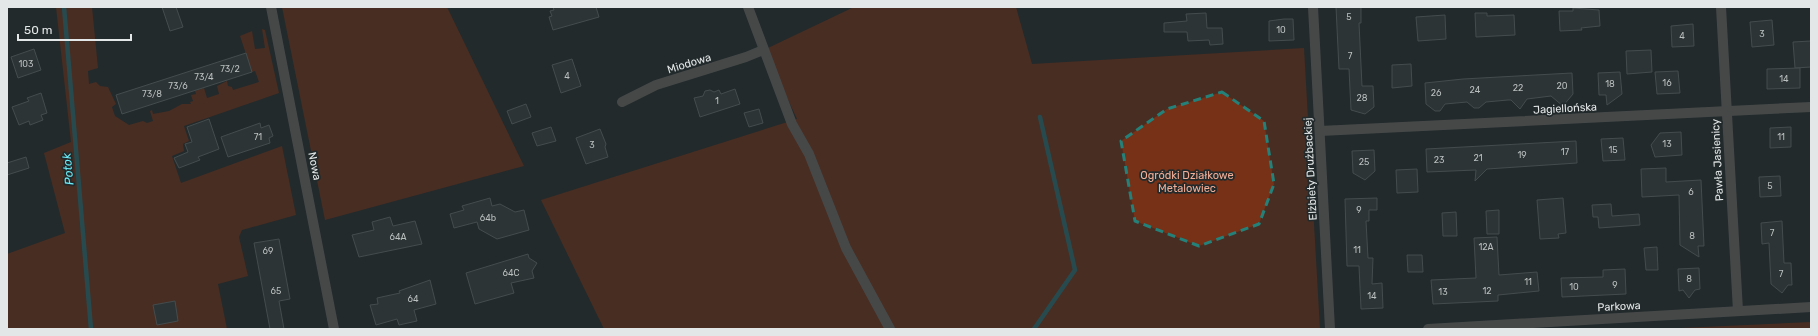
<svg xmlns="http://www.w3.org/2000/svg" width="1818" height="336" font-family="Rubik,sans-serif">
<rect width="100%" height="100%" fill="#232a2b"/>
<g fill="#763117">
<path d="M56,7H92L98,68L88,71L89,84L96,82L100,86L108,87L116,104L112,107L115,116L129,125L143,121L147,123L153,121L150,111L152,110L153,114L169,111L182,104H191L190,102L193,101L191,95L196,94L195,91L204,88L207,98L219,94L217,86L227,81L228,86L232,87L233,90L259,82L255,71L252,72L240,36L252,31L255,49L265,48L262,29L265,30L279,93L184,126L189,141L183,144L184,151L172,156L181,183L282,146L296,215L242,230L239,237L248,276L218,284L227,329H7V254L65,233L44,153L71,142Z"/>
<path d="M282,7H447L524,166L325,220Z"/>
<path d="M854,7H1016L1032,64L1304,48L1320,329H604L541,200L797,119L773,67L768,48Z"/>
<path d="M1811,322V329H1659Z"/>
</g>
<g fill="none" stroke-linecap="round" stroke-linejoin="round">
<g stroke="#2e7178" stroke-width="4.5">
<path d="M64,7L91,329"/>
<path d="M1034,329L1075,270L1040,117"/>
</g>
</g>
<g fill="#3a4242" stroke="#6c7576">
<path d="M162,7H176L183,27L170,31Z"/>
<path d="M553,7H596L599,17L553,30L549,17L552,16L550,11L554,10Z"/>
<path d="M1336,7H1361V23H1359L1362,86H1373L1374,107L1365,114L1351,110L1349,69H1339Z"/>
<path d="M1573,8L1599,10L1600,26L1581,28L1582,30L1560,31L1559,11H1573Z"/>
<path d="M1206,13L1207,28H1222L1223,44L1210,45L1209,40L1188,41L1187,32H1164V23L1187,21L1186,14Z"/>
<path d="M1475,13H1487V16L1514,15L1515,35L1476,37Z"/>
<path d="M1445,15L1446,39L1418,41L1416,17Z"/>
<path d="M1284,19H1293L1294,40L1269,41V21Z"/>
<path d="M1772,20L1774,45L1752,47L1750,22Z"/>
<path d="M1693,24L1694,46L1672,47L1671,26Z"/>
<path d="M1811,41V67L1795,68L1793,42Z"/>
<path d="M34,49L41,70L18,78L11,57Z"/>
<path d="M1651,50L1652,72L1627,74L1626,51Z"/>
<path d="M246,53L252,72L122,114L116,95Z"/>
<path d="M572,59L581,86L561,93L552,65Z"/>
<path d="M1411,64L1412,86L1392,88V65Z"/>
<path d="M1800,68V88L1767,89V69Z"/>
<path d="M1678,71L1680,93L1657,94L1655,72Z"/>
<path d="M1620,72L1622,94L1607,105L1606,95H1599L1598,73Z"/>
<path d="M1572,73L1573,94L1563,106L1551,96L1527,99L1520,109L1511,100H1508L1486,102L1479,108H1474L1467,102L1445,104L1440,111H1435L1426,104L1425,83L1463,79Z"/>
<path d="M735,89L740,104L700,117L694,98L703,96L705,91L710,90L714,92L719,90L721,94Z"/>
<path d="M41,93L47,113L41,115L43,120L30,125L29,121L19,125L12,107L29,101L27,98Z"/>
<path d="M526,104L531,117L512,124L507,111Z"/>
<path d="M759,109L763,123L749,127L744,113Z"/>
<path d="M209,119L219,149L198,157L200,160L179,168L174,158L188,152L185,144L192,142L187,127Z"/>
<path d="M260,123L261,128L269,125L273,136L269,138L270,143L228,157L221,137Z"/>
<path d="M551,127L556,141L537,146L532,133Z"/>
<path d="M1791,127V147L1770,148V128Z"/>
<path d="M600,129L606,144L605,147L608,157L586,164L576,138Z"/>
<path d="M1681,132L1682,155L1655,157L1651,145L1660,133Z"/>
<path d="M1623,138L1625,160L1603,161L1601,139Z"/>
<path d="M1576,141L1577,163L1487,169L1475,181L1476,170L1427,172L1426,149Z"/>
<path d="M1374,150L1375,171L1365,180L1353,173L1352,151Z"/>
<path d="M26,157L29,168L7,175V163Z"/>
<path d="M1666,168V182L1701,180L1704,246H1698L1699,257L1680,245L1679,195L1642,197L1641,169Z"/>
<path d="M1417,169L1418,192L1397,193L1396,170Z"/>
<path d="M1780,176L1781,196L1760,197L1759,177Z"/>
<path d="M490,198L492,206L500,204L515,212L524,210L529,230L497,239L479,229L477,222L454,228L450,214L464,210L462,206Z"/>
<path d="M1377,198V210H1369V221H1366L1368,258H1373L1372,284L1382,283L1383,308L1361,309L1359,266H1347L1345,199Z"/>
<path d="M1563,198L1566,233L1558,234L1559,238L1540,239L1537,200Z"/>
<path d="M1611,204L1612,216L1639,214L1640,225L1599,228L1598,217H1593L1592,205Z"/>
<path d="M1499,210V234H1487L1486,211Z"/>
<path d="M1456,212L1457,236H1443L1442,213Z"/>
<path d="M390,217L393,226L415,221L422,244L359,257L352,235L374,230L372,222Z"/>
<path d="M1782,221L1784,263H1791L1792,285H1788L1782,293L1771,284L1769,243L1762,244L1761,223Z"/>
<path d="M1497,237L1499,275L1537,272L1539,291L1498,295V301L1433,304L1431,280L1476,278L1474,238Z"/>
<path d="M279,239L290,299L279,301L284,329H270L254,243Z"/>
<path d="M1657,247L1658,270H1646L1644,248Z"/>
<path d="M528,254L529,258L537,263L532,271L534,278L511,283L514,293L475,304L466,273Z"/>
<path d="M1407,255H1422L1423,272H1408Z"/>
<path d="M1699,268L1700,289L1695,290L1689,298L1683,290L1679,291L1678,269Z"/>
<path d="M1625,269L1626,294L1562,297L1561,278L1603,277V270Z"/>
<path d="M430,280L436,304L414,310L417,321L399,325L397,319L376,325L370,305L378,304L377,298L400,293L399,291Z"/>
<path d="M175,301L178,321L157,325L153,305Z"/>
</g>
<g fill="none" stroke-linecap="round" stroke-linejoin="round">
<g stroke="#716e6c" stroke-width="10">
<path d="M271,7L334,329"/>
<path d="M748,7L792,124L809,154L846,248L890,329"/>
<path d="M1313,7L1330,329"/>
<path d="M1721,7L1738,311"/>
<path d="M622,102L656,85L746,57L763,50"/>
<path d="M1320,131L1811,107"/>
<path d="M1428,329L1811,307"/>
</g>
</g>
<path d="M0 0H1818V336H0ZM1222,92L1264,121L1274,184L1259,224L1199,246L1135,221L1121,141L1167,109Z" fill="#232a2b" fill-opacity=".55" fill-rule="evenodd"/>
<path fill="none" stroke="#24817a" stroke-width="3" stroke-dasharray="8 5" stroke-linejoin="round" d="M1222,92L1264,121L1274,184L1259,224L1199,246L1135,221L1121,141L1167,109Z"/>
<g text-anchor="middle" stroke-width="3.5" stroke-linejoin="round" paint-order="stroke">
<g font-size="9" fill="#b9bebe">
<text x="1349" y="20">5</text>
<text x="1281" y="33">10</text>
<text x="1762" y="37">3</text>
<text x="1682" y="39">4</text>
<text x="1350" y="59">7</text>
<text x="26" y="67">103</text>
<text x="230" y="72">73/2</text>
<text x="567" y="79">4</text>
<text x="204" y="80">73/4</text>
<text x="1784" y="82">14</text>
<text x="1667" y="86">16</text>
<text x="1610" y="87">18</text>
<text x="178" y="89">73/6</text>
<text x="1562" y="89">20</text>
<text x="1518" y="91">22</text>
<text x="1475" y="93">24</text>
<text x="1436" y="96">26</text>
<text x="152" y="97">73/8</text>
<text x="1362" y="101">28</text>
<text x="717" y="104">1</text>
<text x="258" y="140">71</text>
<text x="1781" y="140">11</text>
<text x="1667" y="147">13</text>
<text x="592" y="148">3</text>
<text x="1613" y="153">15</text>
<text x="1565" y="155">17</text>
<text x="1522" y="158">19</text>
<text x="1478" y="161">21</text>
<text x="1439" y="163">23</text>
<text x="1364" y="165">25</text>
<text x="1770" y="189">5</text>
<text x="1691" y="195">6</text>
<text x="1359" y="213">9</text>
<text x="488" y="221">64b</text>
<text x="1772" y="236">7</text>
<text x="1692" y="239">8</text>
<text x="398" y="240">64A</text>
<text x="1486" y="250">12A</text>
<text x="1357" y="253">11</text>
<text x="268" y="254">69</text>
<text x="511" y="276">64C</text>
<text x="1781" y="277">7</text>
<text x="1689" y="282">8</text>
<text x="1528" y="285">11</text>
<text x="1615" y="288">9</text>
<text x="1574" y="290">10</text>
<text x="276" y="294">65</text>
<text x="1487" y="294">12</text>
<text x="1443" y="295">13</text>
<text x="1372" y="299">14</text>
<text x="413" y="302">64</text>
</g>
<g font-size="11" fill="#e3e7e8" stroke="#232a2b">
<text transform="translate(689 63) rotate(-17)" y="4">Miodowa</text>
<text transform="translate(1565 108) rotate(-3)" y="4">Jagiellońska</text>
<text transform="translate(1717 160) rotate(-93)" y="4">Pawła Jasienicy</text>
<text transform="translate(315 166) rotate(79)" y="4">Nowa</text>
<text transform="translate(1310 169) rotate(-93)" y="4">Elżbiety Drużbackiej</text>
<text transform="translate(1619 306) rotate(-3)" y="4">Parkowa</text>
</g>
<g font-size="11" fill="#f2ae97" stroke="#232a2b">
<text x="1187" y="179">Ogródki Działkowe<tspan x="1187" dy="13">Metalowiec</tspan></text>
</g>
<g font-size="12" font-style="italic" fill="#6ceefa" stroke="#232a2b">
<text transform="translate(68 169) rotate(-95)" y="4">Potok</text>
</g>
</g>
<rect width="1818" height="336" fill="none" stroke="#e3e7e8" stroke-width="16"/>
<path d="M18 34v6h113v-6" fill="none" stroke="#e3e7e8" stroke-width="2"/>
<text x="24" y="34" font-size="12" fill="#e3e7e8" stroke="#232a2b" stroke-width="3" paint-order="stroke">50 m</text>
</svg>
